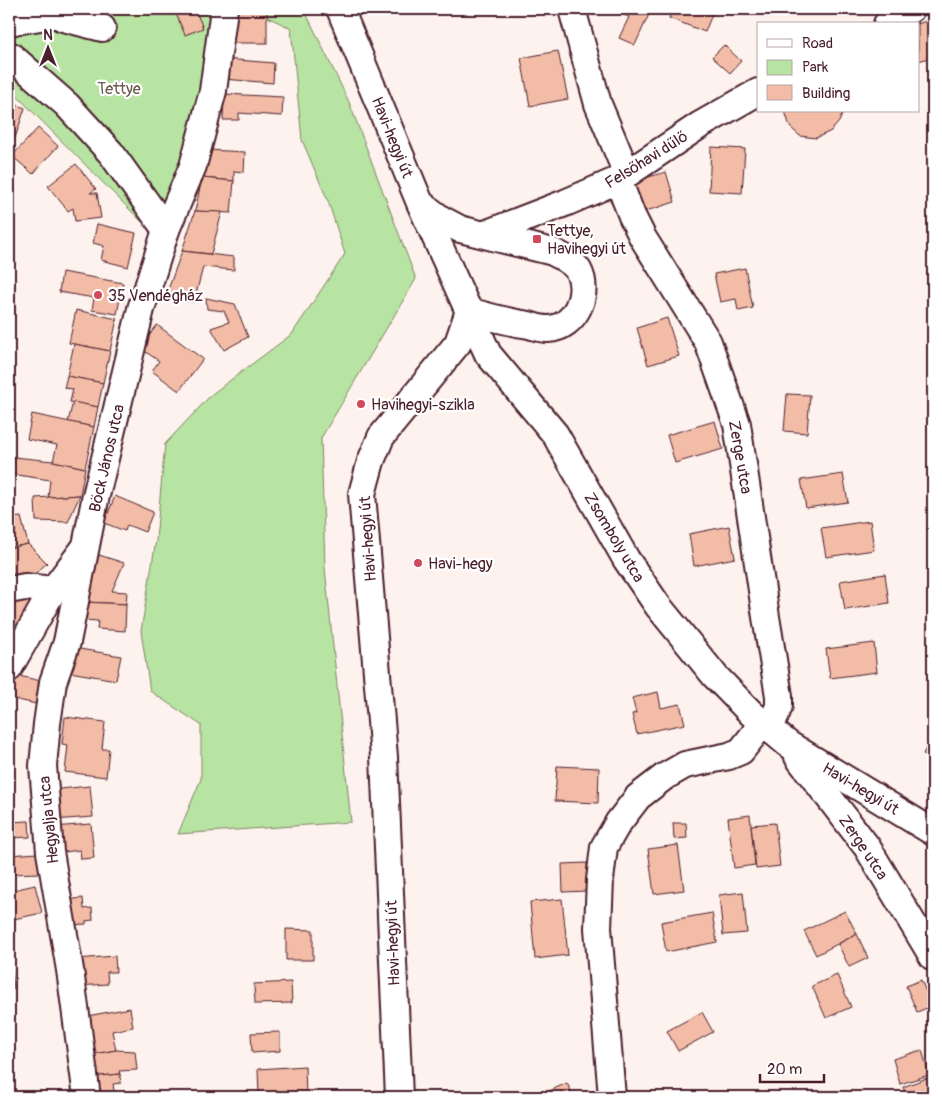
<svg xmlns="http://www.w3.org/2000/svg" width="942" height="1106" font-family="Pangolin,sans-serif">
<rect width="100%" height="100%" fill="#fdf2ed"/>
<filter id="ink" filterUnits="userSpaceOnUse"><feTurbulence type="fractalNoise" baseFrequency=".02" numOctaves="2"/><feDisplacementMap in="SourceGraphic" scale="10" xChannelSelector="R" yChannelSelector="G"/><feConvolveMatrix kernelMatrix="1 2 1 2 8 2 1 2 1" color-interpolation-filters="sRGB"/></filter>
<g filter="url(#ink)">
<g fill="#b7e4a2" stroke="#808266">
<path d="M9,9H215L210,46L193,122L177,177L166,201L141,221L9,88Z"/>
<path d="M250,9H304L349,102L416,279L321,438L325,568L351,822L178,834L201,779V725L150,691L141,631L156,540L165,444L212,394L292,334L345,254L328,201L302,140L291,28Z"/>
</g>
<g fill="#f3bca7" stroke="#4a1f2b">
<path d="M174,9H195L203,28L185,35Z"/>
<rect x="234" y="9" width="33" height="34"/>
<path d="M611,9H647L651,10L635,45L619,38L629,17Z"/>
<path d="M672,9H714L705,32L669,18Z"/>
<path d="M933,19V57L918,61V24H917Z"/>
<path d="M724,45L741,61L730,73L712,57Z"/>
<path d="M558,51L568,99L530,106L521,58Z"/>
<path d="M224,59L274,63L273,83L223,79Z"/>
<path d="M224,94L283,97L282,116L239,113V120H223Z"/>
<path d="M9,102L25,108L13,144L9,143Z"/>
<path d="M785,111H843V112L839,122L831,131L816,138L800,136L790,127Z"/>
<path d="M38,128L58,146L33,174L12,156Z"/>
<path d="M711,147L745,149L742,193L709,191Z"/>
<path d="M208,150L245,152L244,172L234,171V181L202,178Z"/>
<path d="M76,164L96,189L90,193H97L101,218L75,221L73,208L68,211L48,186Z"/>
<path d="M666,172L675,202L643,212L634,181Z"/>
<path d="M202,178L234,181L231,213L195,211Z"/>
<path d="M195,211L222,212L211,254L182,251Z"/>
<path d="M97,224L136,233L128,267L101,260L104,246L93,243Z"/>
<path d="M182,251L234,257V270L203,267L194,302L165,298Z"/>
<path d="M745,268L753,308L738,311L736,299L720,302L714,274Z"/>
<path d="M62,272L123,283L117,314L92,310L94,298L59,292Z"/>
<path d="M206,298L235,304L248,337L224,350L211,328L229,322L224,311L207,309Z"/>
<path d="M76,310L117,319L110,351L69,343Z"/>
<path d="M667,318L679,356L648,365L637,328Z"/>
<path d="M157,325L203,359L179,391L152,371L159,361L140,348Z"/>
<path d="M74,344L110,351L103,383L67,376Z"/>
<path d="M67,376L103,383L98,407L70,402L73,389L64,388Z"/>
<path d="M787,394L810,395L807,433L784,431Z"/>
<path d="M73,402L98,407L94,427L68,422Z"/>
<path d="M32,414L94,427L85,468L53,461L57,445L27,439Z"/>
<path d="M715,421L723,449L675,463L667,435Z"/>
<path d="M14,457L53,461L85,468L80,495L48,497L50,480L11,474Z"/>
<path d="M843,474L848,502L806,508L801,480Z"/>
<path d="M80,495L68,522L36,521L35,498Z"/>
<path d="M115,496L153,512L145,532L127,525L125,531L104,523Z"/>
<path d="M9,512L11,518L21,517L28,544L9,548Z"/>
<path d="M870,521L874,550L826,557L821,528Z"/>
<path d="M729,526L735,558L694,566L689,534Z"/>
<path d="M28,544L47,563L27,581L22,573L9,577V548Z"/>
<path d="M99,555L124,563L112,591L127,592L126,604L85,602Z"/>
<path d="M885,574L889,603L845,610L840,581Z"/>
<path d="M21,593L36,602L13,642L9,640V598Z"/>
<path d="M85,602L126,604L125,631L97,629L98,621L83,620Z"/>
<path d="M874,643L877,672L830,678L826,649Z"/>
<path d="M68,647L121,656L116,680L64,671Z"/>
<path d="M10,674L41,681L36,704L9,698Z"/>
<path d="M658,692L661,708L680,704L685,724L637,734L632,714L636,713L632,698Z"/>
<path d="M65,717L105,722L102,749H109L106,777L65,772L68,745L62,744Z"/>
<path d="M933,735V760L923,754Z"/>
<path d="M557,766L599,768L598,803L555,801Z"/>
<path d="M90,786L93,817L53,820L50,790Z"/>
<path d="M750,815L755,865L734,868L728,818Z"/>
<path d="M29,821L30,837L9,838V822Z"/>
<path d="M673,823H686L687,838L674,839Z"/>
<path d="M775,823L780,866L756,869L751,825Z"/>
<path d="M91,824L94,858L81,859L80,850L56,853L53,827Z"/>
<path d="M678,845L684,890L654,894L648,849Z"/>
<path d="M38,853L39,873L9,874V855Z"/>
<path d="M587,863V891L563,892L562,864Z"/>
<path d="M35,885L42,913L9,920V891Z"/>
<path d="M743,892L747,933L723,935L719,895Z"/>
<path d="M83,898L84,909L92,908L93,920L86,921V924L69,925L66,900Z"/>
<path d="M562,899L568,955L535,959L530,902Z"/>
<path d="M845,911L857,934L816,955L804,931Z"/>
<path d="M712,913L717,942L666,952L661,922Z"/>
<path d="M286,929L313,930V960H286Z"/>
<path d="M857,934L868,958L849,967L838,944Z"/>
<path d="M115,956L116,972H107L108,984L78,986L76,959Z"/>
<path d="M9,959H11L14,989L9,990Z"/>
<path d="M837,975L851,1007L826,1018L812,986Z"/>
<path d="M921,980L932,1006L917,1012L906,986Z"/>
<path d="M291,982L292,1003L255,1004L254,984Z"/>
<path d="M130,1008L133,1027L112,1031L116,1050L89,1055L82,1017Z"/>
<path d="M702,1012L713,1032L678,1051L667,1031Z"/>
<path d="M280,1032V1051L252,1053L251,1033Z"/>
<path d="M116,1050L135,1051L137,1070L119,1071L120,1074L92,1077L89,1055Z"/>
<path d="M922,1050L929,1075L900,1084L893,1059Z"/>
<path d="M305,1066L306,1095L259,1097L258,1069Z"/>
<path d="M120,1074L121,1083L113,1084L115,1097H95L92,1077Z"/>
<path d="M932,1076L933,1097H907L903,1087Z"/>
<path d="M567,1083L574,1097H536Z"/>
</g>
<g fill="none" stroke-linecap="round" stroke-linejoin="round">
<defs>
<g id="minor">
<path d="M340,9L420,203L488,354L555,434L626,559L658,606L715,676L751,713L788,744L933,832"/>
<path d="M572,9L598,104L627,174"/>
<path d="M63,18L102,28"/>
<path d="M9,22L91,9"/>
<path d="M887,24L911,9"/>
<path d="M11,56L67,105L111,153L166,230"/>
<path d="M618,180L632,216L643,238L708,342L737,424L766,617L779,696V706L770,729"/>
<path d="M421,204L441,219L460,229L553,252C561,256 573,262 578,270C591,293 575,328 548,329C542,329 535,327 529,325C509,322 489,317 469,311"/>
<path d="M485,234L565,203L618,180L700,125L758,92"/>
<path d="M9,590L25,587L53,590"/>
<path d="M9,668L53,590L83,550"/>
<path d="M798,757L867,847L933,957"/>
<path d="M87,1097L70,970L50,852L43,766L47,724L53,682L67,642L95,500L141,309L166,230L193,166L213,91L224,9"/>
<path d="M399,1097L384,757L362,494L371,461L381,437L458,343L469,311"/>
<path d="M612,1097L598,928L600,880L604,847L618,823L638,797L664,777L685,765L729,756L741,751L763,723"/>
</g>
</defs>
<use href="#minor" stroke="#4a1f2b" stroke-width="30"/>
<use href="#minor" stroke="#fff" stroke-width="26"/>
</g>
</g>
<g fill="#d1495b" stroke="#fff" stroke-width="2">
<rect x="532" y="234" width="10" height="10" rx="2.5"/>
<circle cx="98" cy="295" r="5"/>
<circle cx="361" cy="404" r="5"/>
<circle cx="418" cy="563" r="5"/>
</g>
<g text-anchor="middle" stroke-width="4.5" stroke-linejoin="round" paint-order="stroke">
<g font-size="16" fill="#6b5a4f" stroke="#fff">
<text x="119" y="94">Tettye</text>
</g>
<g font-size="16" fill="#4a1f2b" stroke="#fff">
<text transform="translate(393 137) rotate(68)" y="6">Havi-hegyi út</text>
<text transform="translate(646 159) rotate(-32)" y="6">Felsőhavi dűlő</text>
<text transform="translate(741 457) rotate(80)" y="6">Zerge utca</text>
<text transform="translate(106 458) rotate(-77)" y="6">Böck János utca</text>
<text transform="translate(615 537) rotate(59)" y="6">Zsomboly utca</text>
<text transform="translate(367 539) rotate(-94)" y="6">Havi-hegyi út</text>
<text transform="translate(861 788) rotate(31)" y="6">Havi-hegyi út</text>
<text transform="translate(48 820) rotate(-96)" y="6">Hegyalja utca</text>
<text transform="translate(864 847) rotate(56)" y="6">Zerge utca</text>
<text transform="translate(392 943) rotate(-92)" y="6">Havi-hegyi út</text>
</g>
<g font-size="16" fill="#4a1f2b" stroke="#fff" text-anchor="start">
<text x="547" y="236">Tettye,<tspan x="547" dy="18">Havihegyi út</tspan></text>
<text x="108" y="301">35 Vendégház</text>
<text x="371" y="410">Havihegyi-szikla</text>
<text x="428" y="569">Havi-hegy</text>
</g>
</g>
<rect width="942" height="1106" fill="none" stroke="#fff" stroke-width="30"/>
<rect x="15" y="15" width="912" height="1076" fill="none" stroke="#4a1f2b" stroke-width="2" filter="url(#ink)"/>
<rect x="757" y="22" width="162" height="90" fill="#ffffff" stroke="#b7a5aa"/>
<rect x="767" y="39" width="25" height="8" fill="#ffffff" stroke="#b7a5aa"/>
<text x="802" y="48" font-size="15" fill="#4a1f2b">Road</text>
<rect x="767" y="60" width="25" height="15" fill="#b7e4a2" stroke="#b7a5aa"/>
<text x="802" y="72" font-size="15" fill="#4a1f2b">Park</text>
<rect x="767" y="85" width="25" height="15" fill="#f3bca7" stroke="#b7a5aa"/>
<text x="802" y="98" font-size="15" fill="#4a1f2b">Building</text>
<g transform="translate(48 48)" stroke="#ffffff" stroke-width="4" paint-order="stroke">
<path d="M0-4L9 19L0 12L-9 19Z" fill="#4a1f2b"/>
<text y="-8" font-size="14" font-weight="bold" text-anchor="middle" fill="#4a1f2b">N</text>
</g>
<path d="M760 1074v8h64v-8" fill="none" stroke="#4a1f2b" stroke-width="2.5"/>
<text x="767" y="1074" font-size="15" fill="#4a1f2b" stroke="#ffffff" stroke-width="4" paint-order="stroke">20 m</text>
</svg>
